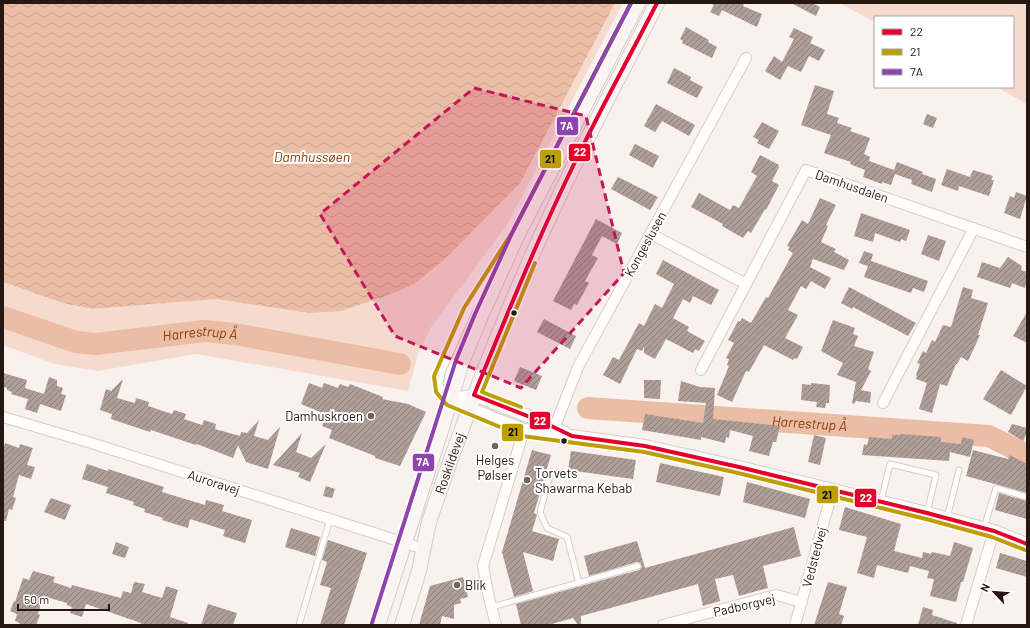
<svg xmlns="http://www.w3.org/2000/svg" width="1030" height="628" viewBox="0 0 1030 628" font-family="Barlow,sans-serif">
<defs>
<pattern id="water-waves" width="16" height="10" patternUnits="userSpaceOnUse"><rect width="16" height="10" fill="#ecbda5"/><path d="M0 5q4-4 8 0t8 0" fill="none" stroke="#caa28d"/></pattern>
<pattern id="building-hatch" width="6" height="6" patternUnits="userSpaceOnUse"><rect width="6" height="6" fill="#ad9e97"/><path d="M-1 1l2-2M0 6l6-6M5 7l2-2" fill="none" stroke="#8d807a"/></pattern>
</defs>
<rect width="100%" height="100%" fill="#f9f1ed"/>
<path fill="#f5dbce" d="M615,3h8l-116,222 -76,102 -13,27 -10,37 -212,-37 -98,17 -44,-7 -51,-19v-63l60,21 29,6 124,-10 93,14 105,-29 30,-24 75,-77z
M839,3h188v101l-31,-17h17v-70h-138v5z"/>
<path fill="url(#water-waves)" d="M3,3h612l-95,180 -76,77 -30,24 -28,12 -45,15 -32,2 -93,-14 -124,10 -29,-6 -60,-21z"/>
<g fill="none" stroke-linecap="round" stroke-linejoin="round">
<g stroke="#ecbda5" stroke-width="22">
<path id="s1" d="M3,317l73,25 20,2 108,-13 31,3 165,30"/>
<path id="s2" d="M588,408l401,28 38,19"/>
</g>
</g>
<path fill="url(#building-hatch)" d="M709,3h35l-1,3 19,8 -5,13 -35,-17 -3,6 -9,-4 4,-7z
M791,3h21l8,4 -4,9z
M686,27l23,13 -1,2 9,5 -5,11 -30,-15 1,-2 -3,-2z
M794,28l19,9 -3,6 15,7 -6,11 -10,-5 -8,16 -13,-6 -8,14 -15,-9 9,-15 8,6 12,-23 -5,-2z
M674,68l17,9 -1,3 13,7 -6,11 -30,-15z
M815,85l19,6 -7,23 12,4 -2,5 15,5 -2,3 20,7 -6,16 6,3 -1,4 25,9 3,-8 26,10 -1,2 14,5 -4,13 -21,-8 1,-4 -17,-6 -4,11 -9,-3v2l-19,-7 2,-7 -15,-6 1,-2 -27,-9 7,-18 -30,-10z
M656,104l39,21 -6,11 -27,-15 -7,11 -11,-6z
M927,114l10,4 -4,10 -10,-4z
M762,122l17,9 -10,18 -12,-6 2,-3 -6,-3z
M635,144l24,12 -6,12 -24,-13z
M760,155l19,10 -1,1 1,1 -7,14 7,4 -13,25 -1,-1 -14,24 -3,-2 -5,7 -21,-12 1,-2 -32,-17 8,-14 31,17 3,-5 6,3 18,-32 -6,-4z
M947,169l23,8 3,-7 20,6 -2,4h3l-5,16 -30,-10 -1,5 -17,-6z
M618,177l40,20 -6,10 -2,3 -39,-21z
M1016,192l11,4 -7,23 -16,-6 6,-17 4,2z
M820,198l16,7 -10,20 2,1 -7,16 15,7 -2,3 15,8 -5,10 -31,-11 -3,8 21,11 -6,11 -14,-8 -5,8 -5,-3 -13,24 10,5 -13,23 18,9 -6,12 -3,-1 -1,2 -29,-15 -15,27 -3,-1 -14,31 -15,-7 12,-29 -2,-1 2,-6 -3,-1 8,-15 -6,-3 10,-19 2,1 2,-4 9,5 15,-26 2,1 25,-45 -5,-3 2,-3 -3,-1 15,-26 6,4z
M861,213l49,17 -4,11 -5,-2 -1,3 -25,-9 -2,9 -19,-6z
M596,219l26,14 -5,11 -15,-8 -10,19 6,3 -13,23 4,2 -12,22 -3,-1 -3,6 -18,-9z
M928,235l18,6 -7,20 -18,-7z
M864,251l9,3 -2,7 57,20 -4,11 -11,-4 -2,5 -47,-16 4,-11 -9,-3z
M1008,257l14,9 -1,4 6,2v10l-2,6 -13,-5 -2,5 -33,-11 5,-15 18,6z
M663,260l56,30 -8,15 -18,-9 -3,7 -7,-4 -10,19 16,9 -2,4 18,10 -6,10 -4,-2 -2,4 -27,-14 -11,20 -11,-6v-7l-2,5 -5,-2 -17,35 -17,-9 10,-18 6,3 20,-37 5,3 11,-22 7,4 12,-24 -18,-10z
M849,287l67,36 -8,13 -55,-29 -1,2 -11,-6z
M963,287l10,3 -2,8 17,5 -10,32h2l-12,26 -7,-4 -4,7h-1l-9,22 -7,-2 -8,29 -13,-4 8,-26 -11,-4 1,-3 -1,-1 4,-11 -3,-1 6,-12 3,2 6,-13 3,2 8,-17 8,2z
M1027,312v31l-14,-7z
M544,319l32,17 -6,13 -33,-17z
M833,320l22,8 -2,6 5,2 -4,10 20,6 -6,17 3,2 -10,19 10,2 -1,11 -14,-2 -2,3 -2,-1 4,-21 -19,-7 6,-12 -22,-12z
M520,367l22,9 -6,14 -22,-9z
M1001,370l26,16 -16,29 -28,-16z
M3,373l24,7 -2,8 19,6 5,-17 8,3v6l6,2 -2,6 5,1 -5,16 -21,-7 -3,9 -12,-4 3,-10 -17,-5 1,-2 -5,-2v-2l-4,-1z
M123,379l-6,19 18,5 1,-5 13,4 -1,4 24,8 2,-4 12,4 -2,5 18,6 2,-5 12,4 -1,5 25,7 1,-4 6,1 12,-13 -5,16 14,4 12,-13 -12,42 -22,-7 -8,-17 -5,13 -36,-14 -1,1 -45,-15 -1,2 -39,-13 1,-5 -12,-4 6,-21 5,2z
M644,380h17l-1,19 -16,-1z
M681,381l19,6 15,1 -2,31 67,7 -4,16h-3l-4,14 -20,-5 4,-15 -23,-6 -1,8 -3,-1 -1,6 -24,-6v3l-59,-10 3,-16 58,9 3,-20 -28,-2z
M309,383l13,5 2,-5 14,5 2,-4 8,3 2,-3 33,13 -1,2 26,5 18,8 -26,54 -25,-8v-2l-46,-18 3,-8 -10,-4 1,-3 -6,-2 3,-9 -19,-8z
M811,383l19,2 -1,18h-3l-1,5 -9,-1 1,-5 -16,-2 1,-16 9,1z
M1012,424l15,4v5l-4,8 -15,-9z
M302,433l-6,19 15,6 15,-14 -16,38 -12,-5 2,-4 -27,-8z
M900,434l41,3v5l20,2 1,-7 12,3 -4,17 -20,-5 -1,9 -87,-6 2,-11 3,1 2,-8 23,2v-4h8z
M814,435l12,3 -6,27 -12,-3z
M5,443l14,5 1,-4 13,4 -6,17 8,2 -4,12 -12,-4 -6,22 3,1 -4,12 -3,-1 -3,12h-3v-70z
M532,450l19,5 -17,58 3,2 -5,16 27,8 -6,22 -30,-9 10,39 -19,6 -12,-45z
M973,450l35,9 2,-4 17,9v29l-61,-17z
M571,451l65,9 -3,19 -65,-9z
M660,463l64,14 -4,19 -64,-14z
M87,464l21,7v-2l56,18 -2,5 43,13 1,-5 18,5 -2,6 30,9 -7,23 -22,-7 2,-6 -35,-11 -2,9 -26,-8 1,-2 -19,-6 1,-3 -12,-4 1,-3 -28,-9 2,-6 -26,-8z
M747,482l63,17 -5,19 -62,-16z
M326,486l9,3 -3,9 -9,-2z
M999,493l28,8v18l-32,-9z
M51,498l20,7 -6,15 -21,-8z
M845,507l56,17 -7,27 28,7 1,-6 8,2 1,-2 18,4 4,-14 19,6 -10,34h-2l-5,20 -26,-6 4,-17 -7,-1 2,-7 -19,-5 -2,7 -31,-8 -3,13 -17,-5 10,-36 -28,-7z
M794,527l7,29 -38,10 5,22 -29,8 -6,-21 -18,4 5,22 -17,5 -5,-22 -117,32v9h-3l-5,-7 -25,7h-27l-5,-21 123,-34 3,-3 -2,-4 -3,-1 -48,14 -5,-20 53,-15 8,27z
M291,528l29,9 -5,19 -30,-9z
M328,540l39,13 -23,72h-24l11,-37 -11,-3 7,-23 -5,-2z
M116,542l13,5 -4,11 -13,-4z
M1000,553l27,8v16l-31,-9z
M33,571l22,6 -2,5 18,6 1,-3 49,13 2,-7 8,2 3,-11 11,2 -3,8 20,6 4,-12 12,4 -8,27 18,6 -1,2h-46v-2l-55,-19 -4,13 -12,-4 2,-6 -5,-2v-2l-24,-7 -5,18 2,1 -4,10h-17l1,-2 -5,-2 2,-7 -7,-3 4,-10 1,1 8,-24 6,2z
M463,577l5,20 -8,2 1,4 -7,2v14l-12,-3 -2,9h-21l11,-39z
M828,582l19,5 -8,27 5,2 -3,9h-27z
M208,604l29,9 -4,12h-32z
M923,607l10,3 -1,5 25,8v2h-39z"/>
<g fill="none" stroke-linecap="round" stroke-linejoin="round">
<defs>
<path id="service" d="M448,398l-7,-10 -1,-4 2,-12 27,-61 27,-43
M551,472l-11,40 7,16 20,9 12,46
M881,501l9,-37 46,11 -9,38
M947,518l12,-48
M984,528l12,-40 31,9
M492,607l146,-41
M299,625l31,-106"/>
<path id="minor" d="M651,234l95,50
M701,370l105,-200 221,77
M883,403l91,-175
M3,417l85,25 336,107
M552,434l26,-67 168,-309
M496,625l-7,-27 -6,-32 41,-136
M663,625l113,-30 26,7
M795,625l38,-136
M966,625l28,-94"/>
<path id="tertiary" d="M450,400l43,18 31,12 17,3 31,3 73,10 94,21 188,46 67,18 33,13
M450,400l24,-5 69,27 22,11"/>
<g id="secondary">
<path d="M378,625l63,-194 21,-69 19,-46 37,-82 120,-231"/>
<path id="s3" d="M402,625l17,-54 9,-45 3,-10c35,-102 73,-202 119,-300 33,-72 71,-142 107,-213"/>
</g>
</defs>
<use href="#service" stroke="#d7cdc8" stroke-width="7"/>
<use href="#minor" stroke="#d7cdc8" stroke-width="12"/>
<use href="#tertiary" stroke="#d7cdc8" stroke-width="14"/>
<use href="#secondary" stroke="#d7cdc8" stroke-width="16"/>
<use href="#service" stroke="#fefdfc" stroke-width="5"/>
<use href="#minor" stroke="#fefdfc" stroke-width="10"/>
<use href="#tertiary" stroke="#fefdfc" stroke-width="12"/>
<use href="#secondary" stroke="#faf5f3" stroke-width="14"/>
<defs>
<path id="bus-1" d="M657,3c-27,53 -56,105 -82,159 -37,76 -69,155 -101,233l69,27 29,14 73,10 94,21 188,46 67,18 33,13"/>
<path id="bus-2" d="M631,3l-118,228 -49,77 -30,68 2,16 11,13 75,31 122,16 94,21 188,46 66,18 33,13
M521,407l-39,-15 53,-129"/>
<path id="bus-3" d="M372,623l84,-263 19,-46 38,-83 118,-228"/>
</defs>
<use href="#bus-1" stroke="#fff" stroke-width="7"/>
<use href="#bus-2" stroke="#fff" stroke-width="7"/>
<use href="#bus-3" stroke="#fff" stroke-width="7"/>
<use href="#bus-1" stroke="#e4002b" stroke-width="4"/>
<use href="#bus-2" stroke="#be9e05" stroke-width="4"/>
<use href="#bus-3" stroke="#8e44ad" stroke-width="4"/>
</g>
<path fill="#c2185b" fill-opacity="0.2" stroke="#c2185b" stroke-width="3" stroke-dasharray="8 5" stroke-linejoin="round" d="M474,88l112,28 38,157 -103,115 -126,-52 -75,-122z"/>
<g fill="#251811" stroke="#fff" stroke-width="1.5">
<circle cx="514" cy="313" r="3.5"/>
<circle cx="564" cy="441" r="3.5"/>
</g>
<g fill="#6f645e" stroke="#fff" stroke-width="1.5">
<circle cx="371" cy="416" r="4"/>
<circle cx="495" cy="446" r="4"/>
<circle cx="527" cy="480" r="4"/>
<circle cx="457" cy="585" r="4"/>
</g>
<g text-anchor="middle" stroke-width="4" stroke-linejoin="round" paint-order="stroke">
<g font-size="13" fill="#251811" stroke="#fff">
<text transform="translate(852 186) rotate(19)" y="5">Damhusdalen</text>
<text transform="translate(645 244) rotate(-61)" y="5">Kongeslusen</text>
<text dy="5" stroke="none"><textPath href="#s3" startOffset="169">Roskildevej</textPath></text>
<text transform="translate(214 482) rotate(18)" y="5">Auroravej</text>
<text transform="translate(814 557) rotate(-75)" y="5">Vedstedvej</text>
<text transform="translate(744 605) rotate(-13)" y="5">Padborgvej</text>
</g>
<g font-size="13" fill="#251811" stroke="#fff" text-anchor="start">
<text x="363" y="421" text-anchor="end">Damhuskroen</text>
<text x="495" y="465" text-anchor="middle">Helges<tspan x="495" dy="15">Pølser</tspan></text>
<text x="535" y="478">Torvets<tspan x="535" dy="15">Shawarma Kebab</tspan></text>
<text x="465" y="590">Blik</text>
</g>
<g font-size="14" font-style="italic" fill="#873d06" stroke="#fff">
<text x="312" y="162">Damhussøen</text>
<text dy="5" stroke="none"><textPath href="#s1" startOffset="202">Harrestrup Å</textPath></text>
<text dy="5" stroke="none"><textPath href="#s2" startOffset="222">Harrestrup Å</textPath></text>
</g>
</g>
<g stroke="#fff" stroke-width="1.5">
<rect x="556" y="116" width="23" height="20" rx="4" fill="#8e44ad"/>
<rect x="568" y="143" width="23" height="19" rx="4" fill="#e4002b"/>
<rect x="539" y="149" width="23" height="20" rx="4" fill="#be9e05"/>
<rect x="529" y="411" width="22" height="19" rx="4" fill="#e4002b"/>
<rect x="501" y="423" width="23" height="19" rx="4" fill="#be9e05"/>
<rect x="412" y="453" width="23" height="19" rx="4" fill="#8e44ad"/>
<rect x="816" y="485" width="23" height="19" rx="4" fill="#be9e05"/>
<rect x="854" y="488" width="23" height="20" rx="4" fill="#e4002b"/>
</g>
<g font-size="11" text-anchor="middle" font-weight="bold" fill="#fff">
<text x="567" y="130">7A</text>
<text x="580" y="156">22</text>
<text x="540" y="425">22</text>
<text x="423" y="466">7A</text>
<text x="866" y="502">22</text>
</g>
<g font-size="11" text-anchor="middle" font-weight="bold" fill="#111">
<text x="550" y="163">21</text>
<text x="513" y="436">21</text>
<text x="827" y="499">21</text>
</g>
<rect width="1030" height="628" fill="none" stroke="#251811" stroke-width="8"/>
<rect x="874" y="16" width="140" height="72" fill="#ffffff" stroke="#a8a3a0"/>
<rect x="882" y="29" width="20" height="6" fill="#e4002b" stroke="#a8a3a0"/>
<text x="910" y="36" font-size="12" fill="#251811">22</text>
<rect x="882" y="49" width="20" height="6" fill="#be9e05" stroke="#a8a3a0"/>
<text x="910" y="56" font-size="12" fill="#251811">21</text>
<rect x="882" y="69" width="20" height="6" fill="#8e44ad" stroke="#a8a3a0"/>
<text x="910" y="76" font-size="12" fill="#251811">7A</text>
<g transform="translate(994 592) rotate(296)" stroke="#ffffff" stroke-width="3" paint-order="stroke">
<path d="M0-3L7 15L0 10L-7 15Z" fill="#251811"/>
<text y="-6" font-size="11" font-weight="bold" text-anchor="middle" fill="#251811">N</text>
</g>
<path d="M18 604v6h91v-6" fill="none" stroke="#251811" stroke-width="2"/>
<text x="24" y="604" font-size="12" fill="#251811" stroke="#ffffff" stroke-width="3" paint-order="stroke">50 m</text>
</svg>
